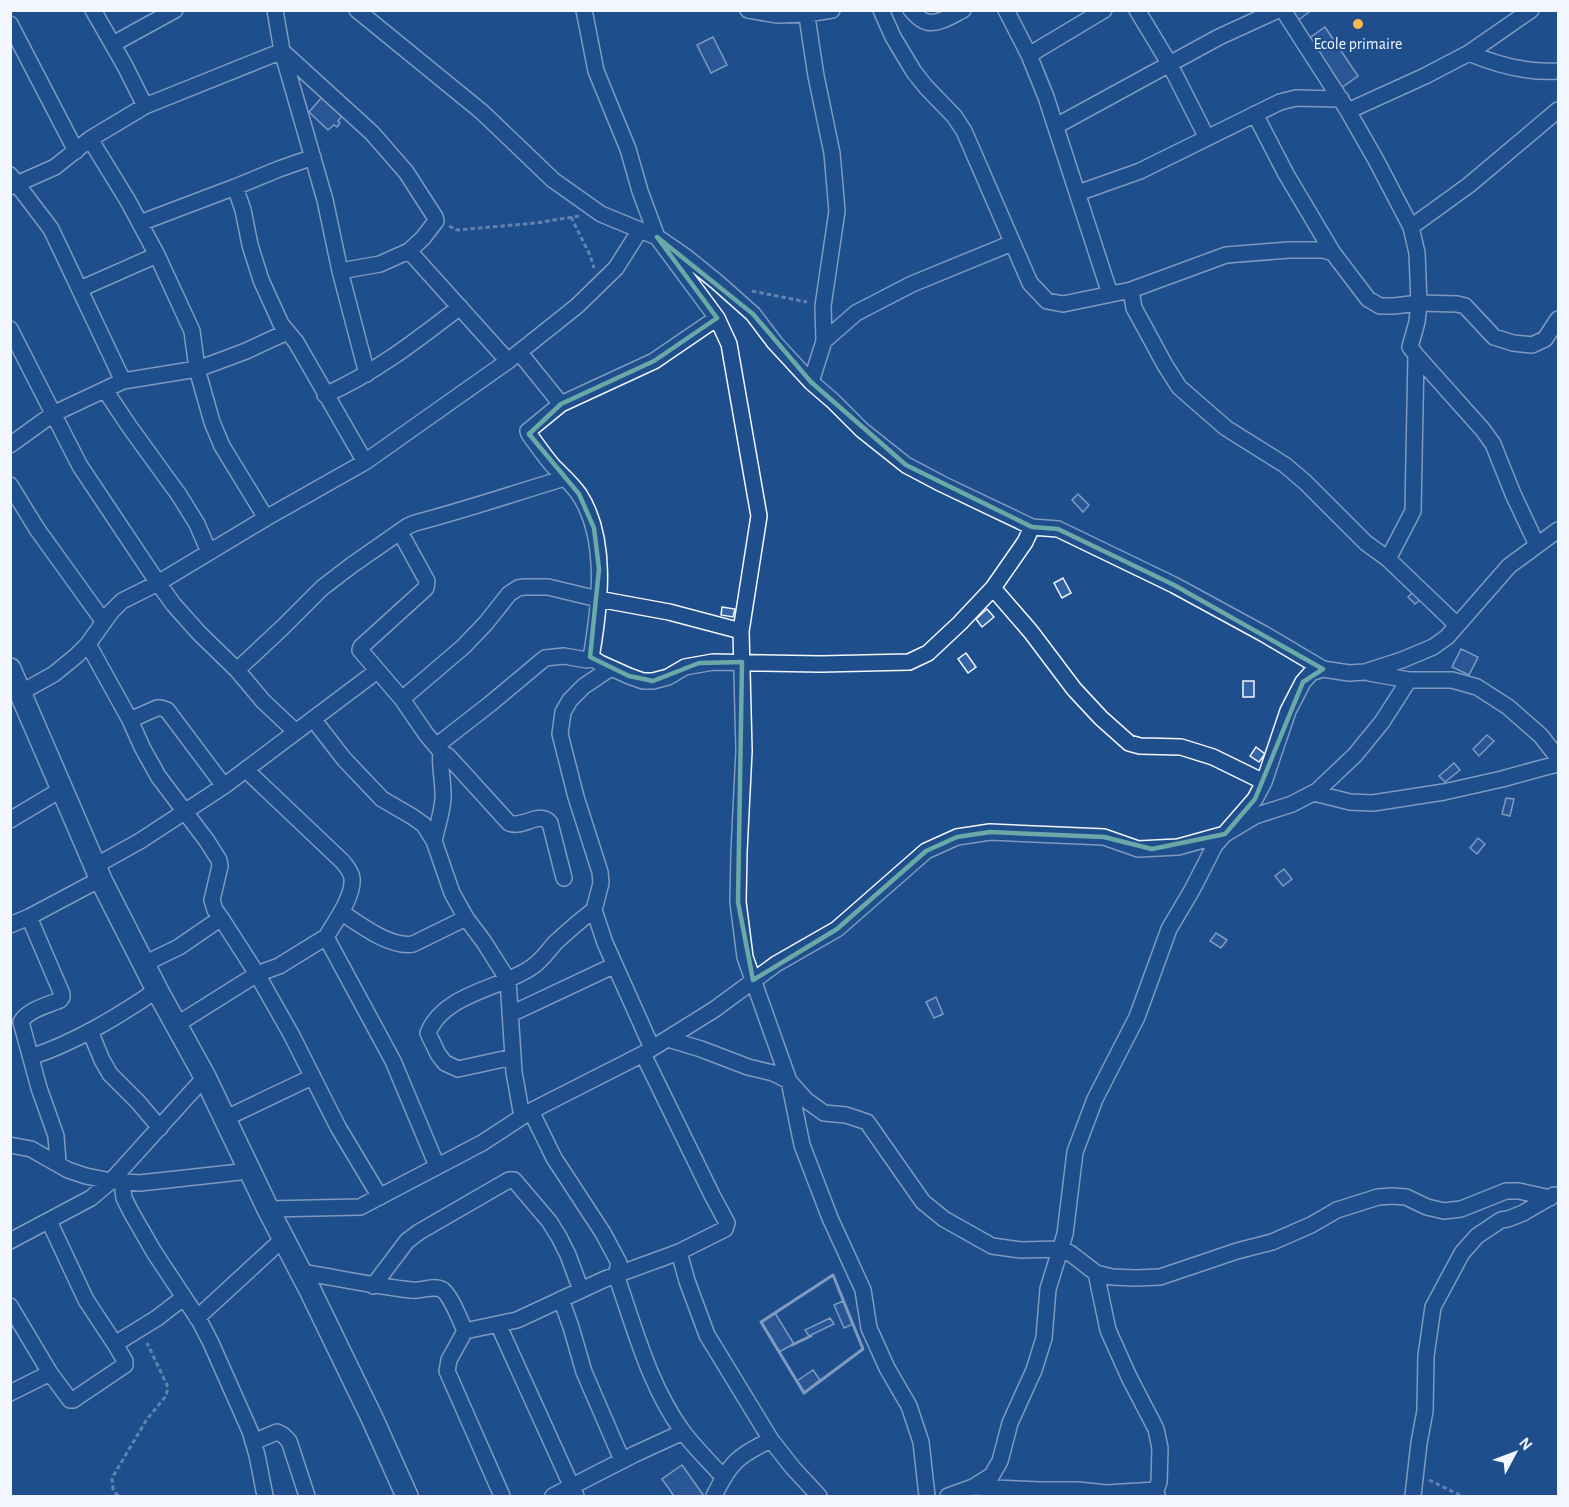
<svg xmlns="http://www.w3.org/2000/svg" width="1569" height="1507" viewBox="0 0 1569 1507" font-family="'Alegreya Sans',sans-serif">
<rect width="100%" height="100%" fill="#1f4e8c"/>
<path fill="#3563a3" stroke="#f2f6ff" stroke-width="1.5" d="M1290,10h22l-15,11z
M1325,27l33,49 -17,12 -33,-49z
M713,37l14,28 -16,8 -14,-28z
M322,97l20,19 -4,5 2,2 -3,4 -3,-2 -6,5 -19,-18z
M1078,494l11,11 -6,7 -11,-12z
M1063,578l8,15 -9,5 -8,-15z
M1414,591l7,8 -6,5 -7,-7z
M722,607l13,2 -2,8 -12,-2z
M987,609l7,8 -12,10 -6,-8z
M1461,649l17,8 -9,18 -17,-8z
M966,653l10,14 -8,6 -10,-14z
M1243,681h11v16h-11z
M1487,735l7,6 -15,15 -6,-7z
M1256,747l9,7 -6,8 -9,-6z
M1454,763l6,7 -15,12 -6,-6z
M1506,798l8,1 -4,17 -8,-2z
M1478,838l7,6 -8,10 -7,-6z
M1284,869l8,10 -9,7 -8,-10z
M1216,933l11,7 -6,8 -11,-7z
M936,997l7,17 -9,4 -8,-16z
M843,1301l10,23 -9,4 -10,-23z
M775,1313l19,31 -15,8 -18,-30z
M830,1318l4,6 -25,12 -4,-6z
M813,1370l7,10 -16,13 -7,-12z
M682,1465l22,31h-30l-12,-17z"/>
<g fill="none" stroke-linecap="round" stroke-linejoin="round">
<defs>
<path id="street" d="M93,10l32,56 20,40
M275,10l7,41 43,149 15,71 27,103
M357,10l125,102 71,68 48,34 56,23 29,20 31,25 36,32 22,29 36,39 22,19 29,29 44,35 36,19 90,43 26,2 116,56 90,49 59,35
M584,10l12,61 32,78 12,42 17,46 60,81 12,26 30,172 -18,115 3,120 -5,101 -1,50 7,55 44,124 13,64 28,73 33,72 6,38 18,40 22,38 12,36 6,54
M748,10l29,5 30,-1 25,-4
M806,10l10,66 16,77 5,58 -14,95 1,35
M881,10l12,27 21,35 12,15 28,29 10,15 66,152 17,18 16,3 68,-14 3,18 31,57 14,22 47,41 59,37 20,17 61,61 22,16 69,66
M911,10c5,5 10,11 16,12 11,3 26,-7 36,-12
M1006,10l23,45 75,-45
M1137,10l32,53 38,75
M1283,10l65,101 28,49 35,67 6,26 2,50 -2,19 -7,25 6,8 67,75 10,14 20,50 24,51
M10,24l66,127
M113,44l62,-34
M1469,53c28,12 58,20 89,18
M1029,55l17,42 64,197
M1348,111l77,-35 44,-23 62,-43
M1255,114l31,60 47,79
M1056,126l163,-89 59,-27
M90,139l38,62 29,54
M313,157l-34,12 -44,18 8,23 7,35 11,35 20,44 15,18 69,120
M10,175l41,54 72,152
M10,187l45,-20 35,-28 55,-33 137,-55 90,82 34,39 29,45 1,4 -13,17 -14,13
M1078,193l62,-22 140,-69 16,-4 45,1
M140,223l95,-36
M1411,227l58,-42 89,-75
M340,271l40,-7 29,-13 99,110
M80,289l77,-34 35,76 5,38 15,53 10,24 44,72
M1131,290l95,-35 63,-5h34l10,3 35,46 12,7h14l25,-3 38,1 8,2 29,31 19,6 19,2 13,-6 13,-20
M10,329l70,137 78,117 16,22 25,28 38,37 26,31 33,31
M519,352l42,52
M811,382l13,-41 32,-28 56,-29 100,-41
M105,390l24,36 50,69 18,29 12,28
M325,395c50,-22 92,-55 135,-88
M10,445l43,-31 70,-33 74,-12 17,-6 32,-12 41,-19
M10,485l27,44 67,93
M1032,527l-7,15 -32,46 38,44 43,57 27,29 28,25 11,3 41,1 32,10 51,25
M400,532l27,49 -1,7 -65,59 -1,3 42,49 24,35 15,18c-2,15 3,31 2,47 -1,14 -6,28 -9,42
M1388,559l25,-48 3,-156
M88,644l42,76 12,27 16,29 49,65 12,19 1,6 -8,34 3,10 6,8
M590,657l10,6 29,13 14,5h10l15,-4 17,-10 28,-5 108,2 88,-2 19,-9 32,-30 33,-35
M237,670l46,-43 39,-39 30,-23 56,-39 7,-3c50,-13 100,-30 150,-45
M1369,673l40,7h43l25,7 31,20 33,29 17,22
M20,693l34,-19 22,-18 12,-12 23,-32 11,-11 36,-18 108,-65 99,-56 143,-101 69,-55 39,-38 24,-38
M402,699l61,-52 23,-24 23,-29 9,-6 6,-1h24l50,12 71,13 72,19
M313,719l31,40 38,40 31,18 11,8 10,16 18,52 14,25 18,24 24,38 6,92 8,45
M130,720l27,-12h4l6,2 57,76
M436,746l54,-42 55,-46 19,-2 23,4 3,-3 2,-5c8,-48 16,-114 -13,-158 -7,-10 -16,-18 -25,-27 -9,-10 -17,-22 -25,-33l-1,-3 33,-27 93,-43 63,-43
M441,752l7,4 61,67c14,6 30,-13 41,0l14,55
M246,770l96,91c4,5 9,10 10,17 2,18 -17,44 -26,59
M1314,793l36,9 23,1 71,-11 58,-13 40,-11 16,-4
M10,820l52,-31
M95,866l45,-25 84,-55 153,-115
M594,910l7,-27 -1,-11 -24,-75 -16,-63 3,-22 7,-12 14,-14 27,-18
M341,912c18,12 49,36 72,32l53,-26
M29,917l33,77v3l-2,3c-12,5 -33,10 -39,22l18,66 17,48 2,27
M10,925l19,-8 62,-33 11,-2
M144,964l35,-17 42,-29 36,56 34,60 47,93 42,70
M511,1014l104,-49
M176,1025l81,-51 22,-8 47,-29 67,124 44,105
M90,1031l12,29 8,14 28,28 22,26
M668,1039l33,10 47,18 25,6 16,8 17,19 18,13 22,2 21,7 56,80 21,17 48,27 29,4 39,-1 10,4 26,20 16,4 23,1 25,-1 77,-26 35,-9 39,-17 26,-15 41,-13 15,-1 13,1 21,10 17,4 17,-2 45,-18h13l31,7
M31,1057c45,-15 86,-40 126,-67
M513,1057l-55,12 -13,-6 -7,-9 -10,-21c16,-40 73,-44 104,-66 9,-6 16,-16 23,-24 13,-12 25,-23 39,-33l11,33 47,105
M531,1111l23,47 49,75 16,30 -3,12c19,54 33,110 67,157 12,16 27,30 40,45
M224,1119l88,-42
M10,1145l21,4 37,21 18,6 25,5 29,2 109,-12
M122,1182l2,16 7,14 23,40 45,68 12,23 39,88 7,24 8,41
M268,1209l92,-2 122,-64 49,-32 112,-57 72,-45 61,-45 61,-35 89,-78 31,-14 33,-5 114,5 34,12 40,-2 47,-13 30,-18 37,-12 25,-13 38,-36 27,-33 27,-42
M49,1221l37,79 29,44 42,-26 26,-20
M10,1241l81,-43 20,-17 94,-104
M679,1252l8,29 20,54 64,105 22,28 26,28
M301,1272c37,6 73,14 110,18 11,2 22,-6 32,0 9,8 17,30 22,41l-16,29 -2,11 55,125
M1096,1273l12,57 21,47 27,52 4,19 -1,34 -3,8 1,6
M373,1286l34,-45 12,-9 90,-52h5l35,41 10,16 9,18 13,35
M561,1299l10,28 13,45 38,88
M10,1306l40,67 20,27h3l52,-35v-4l-10,-17
M197,1318l87,-80
M498,1324l78,172
M465,1331l52,-11 88,-41 74,-27 46,-23 2,-6 -15,-28 -69,-141
M10,1393l40,-20
M253,1442l24,-10 6,3 6,6 18,55
M973,1487l68,3h37l28,3 50,-3
M553,1496l82,-42 48,-22
M714,1496c16,-33 23,-40 57,-56
M948,1496l25,-9 19,-12 8,-14 10,-38 24,-53 10,-32 4,-49 17,-55 10,-82 20,-53 42,-82 32,-88 23,-39 23,-45 40,-46 9,-17 24,-71 15,-29 8,-9 12,-4 26,4 16,-1 37,-12 31,-13 14,-10 62,-71 49,-36
M1413,1496l6,-53 6,-32 1,-55 7,-49 29,-54 15,-17 24,-16 7,-1 15,-6 31,-18"/>
<path id="secondary" d="M10,669l92,213 55,108 48,87 63,132 42,81 62,128 35,78"/>
</defs>
<use href="#street" stroke="#f2f6ff" stroke-width="18"/>
<use href="#secondary" stroke="#f2f6ff" stroke-width="24"/>
<path stroke="#b3c4dc" stroke-width="3" stroke-dasharray="4.5 3" stroke-linecap="butt" d="M571,217l19,38 4,13
M449,226l8,4 79,-7 43,-7
M752,291l55,11
M1429,1480l33,16
M118,1496l-5,-7 -1,-11 35,-59 19,-23 2,-9 -21,-44"/>
<use href="#street" stroke="#1f4e8c" stroke-width="15"/>
<use href="#secondary" stroke="#1f4e8c" stroke-width="21"/>
<path stroke="#f2f6ff" stroke-width="3" d="M833,1275l30,74 -59,44 -43,-71z
M792,1345l19,-9"/>
</g>
<path d="M0 0H1569V1507H0ZM657,237l96,77 58,68 95,83 126,62 26,2 116,56 149,84 -20,13 -48,117 -30,35 -73,15 -48,-12 -114,-5 -33,5 -31,14 -89,78 -84,51 -15,-78 4,-240 -43,1 -46,18 -24,-5 -39,-19 9,-88 -5,-41 -15,-34 -50,-60 32,-30 93,-43 63,-43z" fill="#1f4e8c" fill-opacity=".55" fill-rule="evenodd"/>
<path fill="none" stroke="#6aa9a8" stroke-width="4.5" stroke-linejoin="round" d="M657,237l96,77 58,68 95,83 126,62 26,2 116,56 149,84 -20,13 -48,117 -30,35 -73,15 -48,-12 -114,-5 -33,5 -31,14 -89,78 -84,51 -15,-78 4,-240 -43,1 -46,18 -24,-5 -39,-19 9,-88 -5,-41 -15,-34 -50,-60 32,-30 93,-43 63,-43z"/>
<circle fill="#ffb74d" stroke="#1f4e8c" stroke-width="2" cx="1358" cy="24" r="6"/>
<g text-anchor="middle" stroke-width="4.5" stroke-linejoin="round" paint-order="stroke">
<g font-size="16" fill="#f2f6ff" stroke="#1f4e8c">
<text x="1358" y="49">Ecole primaire</text>
</g>
</g>
<rect width="1569" height="1507" fill="none" stroke="#f2f6ff" stroke-width="24"/>
<g transform="translate(1515 1453) rotate(49)" stroke="#1f4e8c" stroke-width="4.5" paint-order="stroke">
<path d="M0-4.5L10 22L0 15L-10 22Z" fill="#f2f6ff"/>
<text y="-9" font-size="16" font-weight="bold" text-anchor="middle" fill="#f2f6ff">N</text>
</g>
</svg>
